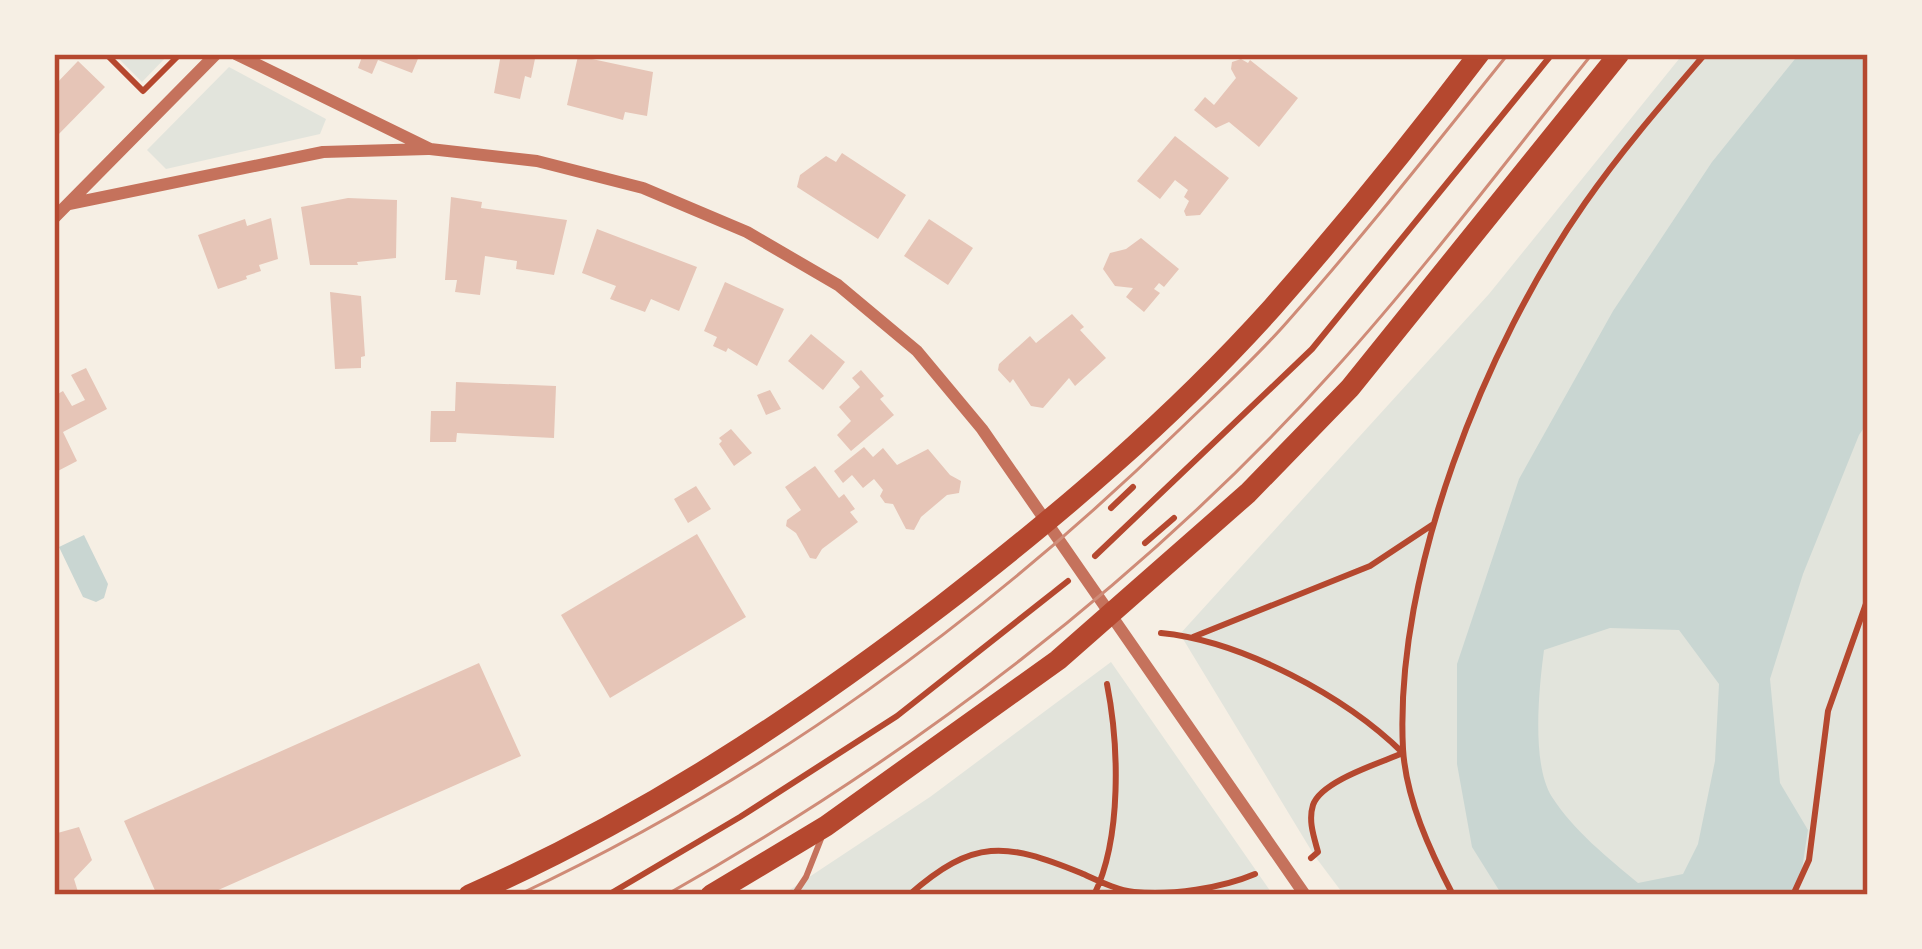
<svg xmlns="http://www.w3.org/2000/svg" width="1922" height="949" viewBox="0 0 1922 949" font-family="Ubuntu,sans-serif">
<rect width="100%" height="100%" fill="#f6efe4"/>
<path fill="#e2e4dc" d="M114,54h55l-27,28z
M1683,54h185v841h-524l-30,-40 -134,-221 309,-340z
M229,67l97,52 -6,15 -154,35 -19,-19z
M1111,662l162,233h-491l148,-98z"/>
<path fill="#c9d6d2" fill-rule="evenodd" d="M1799,54h69v368l-9,13 -56,139 -33,105 10,104 28,47 -10,65h-296l-30,-48 -15,-83v-100l62,-185 94,-168 99,-149zM1610,628l69,2 40,54 -4,77 -17,83 -15,30 -45,9c-30,-25 -64,-52 -86,-86 -21,-33 -13,-109 -8,-147z
M84,535l24,49 -4,14 -8,4 -13,-5 -24,-50z"/>
<path fill="#e6c5b7" d="M363,54h57l-8,19 -34,-13 -6,14 -14,-6z
M501,54h35l-5,24 -6,-2 -5,23 -26,-6z
M578,56l75,16 -6,44 -22,-4 -2,8 -56,-15z
M1241,59l7,4 2,-3 48,38 -39,49 -30,-25 -13,6 -22,-18 11,-13 9,8 22,-27 -5,-9 1,-7z
M78,61l27,26 -51,52v-53z
M1175,136l54,42 -29,37 -14,1 -2,-5 5,-10 -5,-4 4,-7 -13,-10 -15,19 -23,-18z
M842,153l64,42 -28,44 -81,-52 3,-12 26,-19 10,6z
M451,197l31,5 -1,6 86,12 -13,55 -38,-6 1,-8 -32,-5 -5,39 -25,-3 2,-12h-12z
M348,198l49,2 -1,58 -39,4 1,3h-48l-9,-58z
M271,218l7,41 -19,6 2,6 -15,5 1,3 -29,10 -20,-54 47,-16 2,7z
M929,219l44,29 -25,37 -44,-29z
M597,229l100,38 -18,44 -28,-12 -6,13 -35,-13 6,-13 -34,-13z
M1141,238l38,31 -15,18 -5,-4 -5,6 6,4 -16,19 -18,-15 7,-9 -18,-2 -12,-17 7,-16 16,-4z
M725,282l59,27 -27,57 -29,-18 -2,4 -13,-6 4,-9 -13,-6z
M330,292l31,4 4,60 -4,1v11l-26,1z
M1072,314l12,13 -4,3 26,28 -31,28 -6,-8 -26,30 -12,-2 -18,-27 -3,4 -12,-13 1,-6 31,-28 6,7z
M811,334l34,28 -22,28 -35,-29z
M86,368l21,41 -44,23 14,29 -23,12v-77l9,-5 9,15 13,-6 -14,-25z
M861,370l23,26 -4,3 14,16 -43,36 -14,-16 14,-14 -12,-14 21,-20 -8,-9z
M456,382l100,4 -2,52 -97,-5 -1,9h-26l1,-31h24z
M770,390l11,19 -15,6 -9,-20z
M731,429l21,24 -18,13 -15,-22 3,-3 -3,-3z
M864,447l9,10 10,-9 14,17 31,-16 22,26 11,6 -2,12 -12,2 -26,22 -7,13 -8,-1 -13,-25 -8,-1 -5,-7 3,-6 -9,-11 -11,9 -11,-13 -9,8 -9,-12z
M815,466l24,32 5,-4 11,15 -5,3 8,10 -36,27 -6,10 -6,-1 -14,-25 -10,-7 1,-6 14,-10 -16,-23z
M696,486l15,23 -23,14 -14,-24z
M697,534l49,83 -136,81 -49,-83z
M479,663l42,93 -314,139h-50l-33,-74z
M79,827l13,33 -18,19 5,16h-25v-61z"/>
<g fill="none" stroke-linecap="round" stroke-linejoin="round">
<path stroke="#b5482f" stroke-width="6" d="M106,54l37,37 37,-37
M1111,508l22,-21
M1145,543l29,-25
M1095,556l217,-207 240,-295
M1161,633c81,8 184,63 242,120 -23,10 -82,28 -90,52 -5,16 1,32 5,47l-7,6
M1193,637l177,-71 62,-41
M608,895l132,-78 157,-101 171,-135
M909,895c65,-57 96,-53 172,-22 16,7 35,17 53,19 37,4 88,-4 121,-18
M1094,895c28,-57 25,-150 13,-211
M1453,895c-23,-44 -47,-96 -50,-146 -9,-176 82,-403 182,-546 37,-53 78,-100 120,-149
M1793,895l16,-35 19,-149 40,-113"/>
<path stroke="#c5725c" stroke-width="6" d="M794,895l12,-18 15,-38"/>
<path stroke="#c5725c" stroke-width="12" d="M236,54l194,95 107,12 106,27 104,44 91,53 79,66 65,78 323,466
M69,204l254,-52 105,-3
M54,218l162,-164"/>
<path stroke="#b5482f" stroke-width="21" d="M469,895c171,-75 324,-176 472,-289 118,-91 231,-187 331,-298 72,-82 141,-167 207,-254
M711,895l115,-69 232,-166 190,-167 102,-105 269,-334"/>
<path stroke="#cf8b77" stroke-width="3" d="M518,895c245,-115 467,-276 660,-464 37,-36 76,-71 110,-110 76,-86 148,-177 220,-267
M666,895c246,-139 478,-314 668,-525 91,-101 173,-210 258,-316"/>
</g>
<rect width="1922" height="949" fill="none" stroke="#f6efe4" stroke-width="114"/>
<rect x="57" y="57" width="1808" height="835" fill="none" stroke="#b5482f" stroke-width="4.5"/>
</svg>
